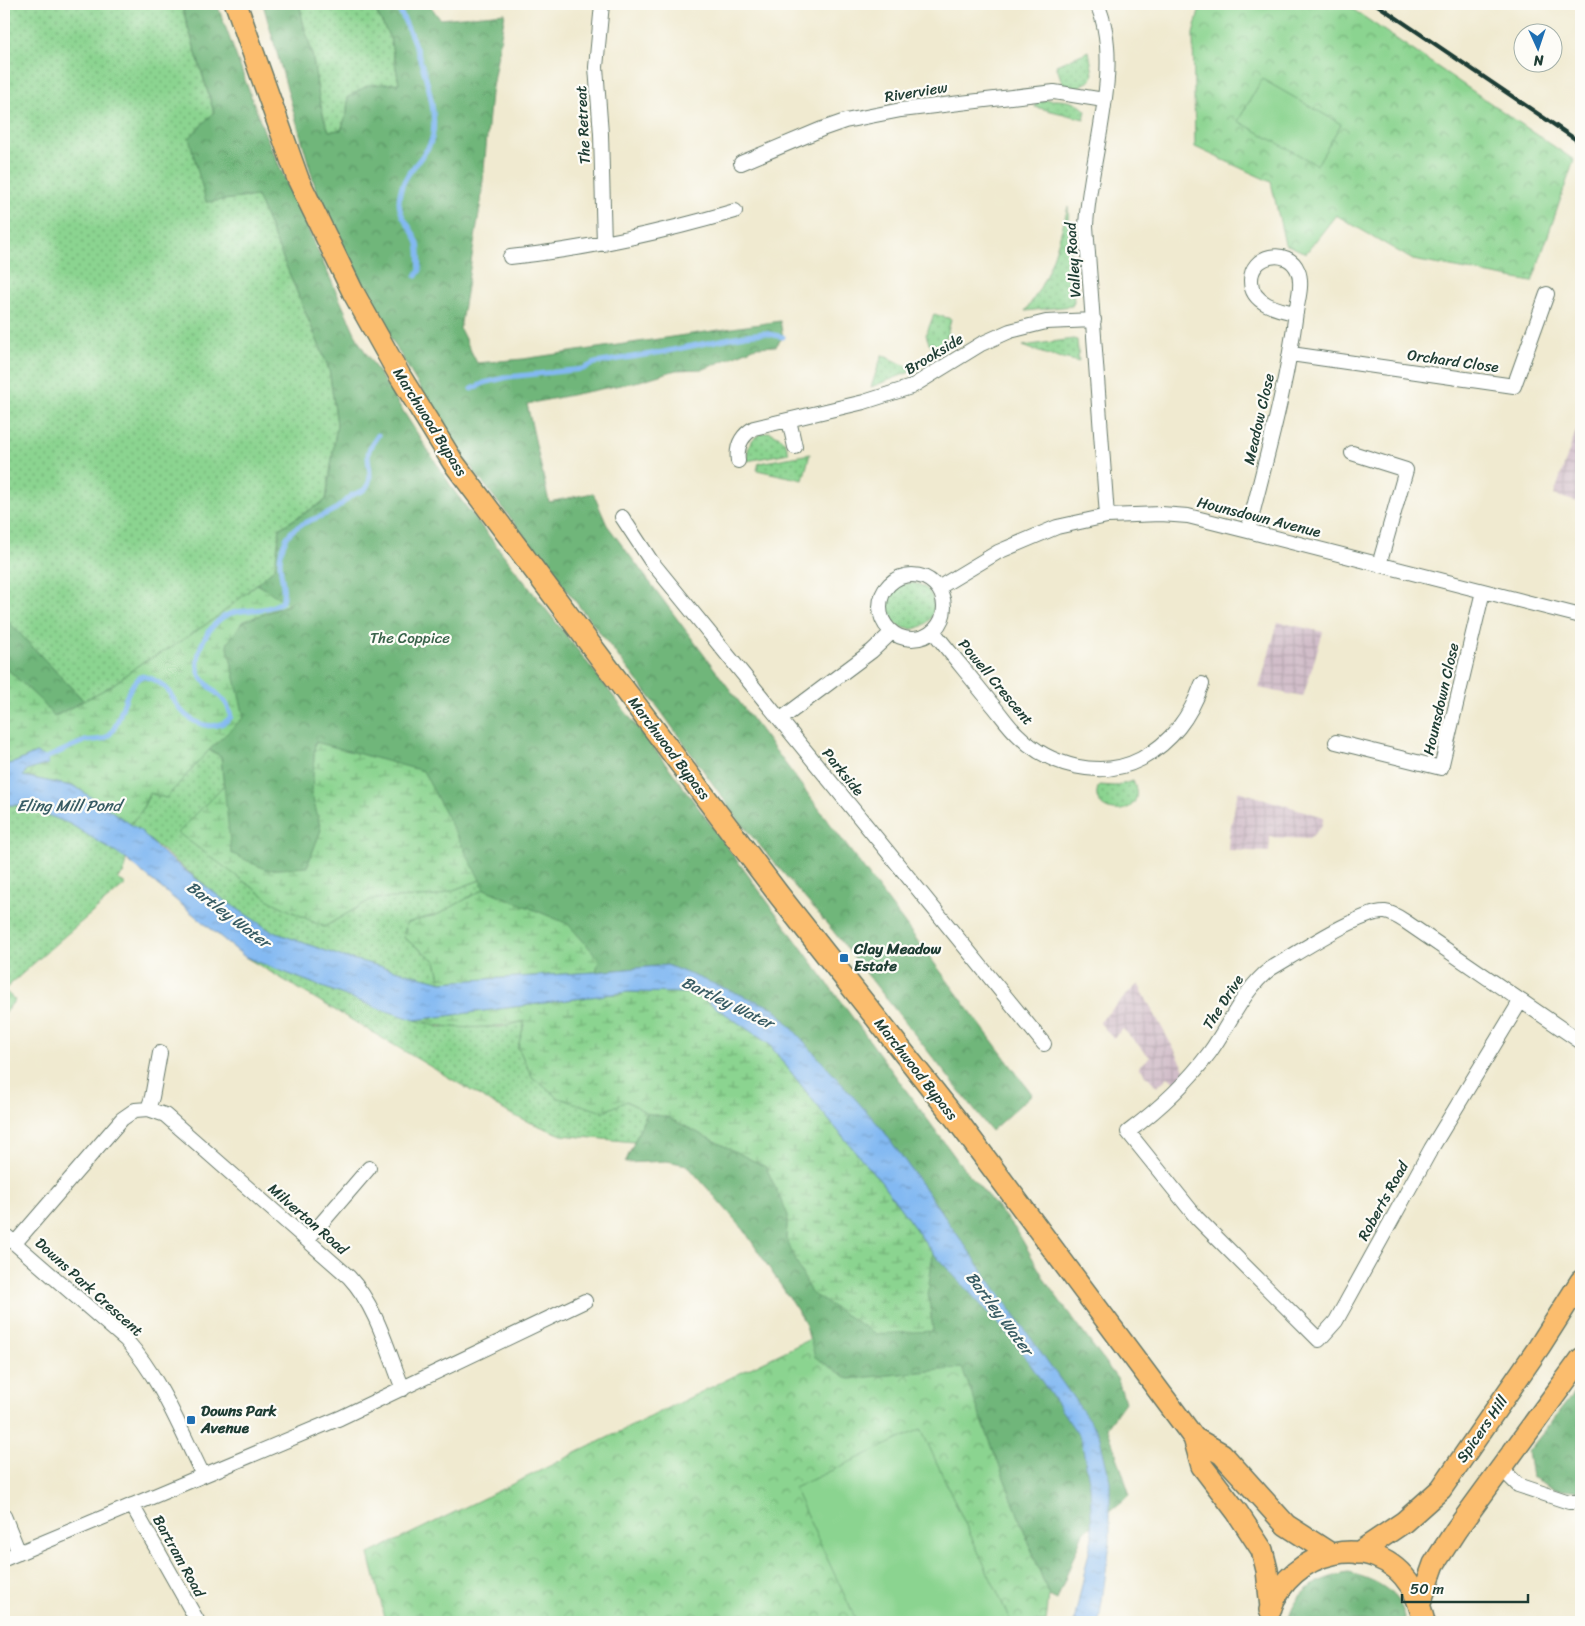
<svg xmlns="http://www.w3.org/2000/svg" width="1585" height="1626" viewBox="0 0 1585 1626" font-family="Sriracha,sans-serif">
<defs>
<pattern id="industrial-grid" width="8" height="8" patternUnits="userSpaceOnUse" patternTransform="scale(1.25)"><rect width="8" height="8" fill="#d1bdc9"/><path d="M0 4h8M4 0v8" fill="none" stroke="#b3a3ad"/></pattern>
<pattern id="grass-dots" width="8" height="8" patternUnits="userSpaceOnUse" patternTransform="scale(1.25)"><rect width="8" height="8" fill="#8bd490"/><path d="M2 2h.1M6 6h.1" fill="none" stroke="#71ad76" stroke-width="1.8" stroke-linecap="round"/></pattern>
<pattern id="forest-crowns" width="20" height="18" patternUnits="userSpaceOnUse" patternTransform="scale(1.25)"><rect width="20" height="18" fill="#70b67a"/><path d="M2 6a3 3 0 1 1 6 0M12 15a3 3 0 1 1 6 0" fill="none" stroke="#5b9565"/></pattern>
<pattern id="wetland-marsh" width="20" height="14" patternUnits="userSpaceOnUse" patternTransform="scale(1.25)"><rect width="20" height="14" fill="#8bd490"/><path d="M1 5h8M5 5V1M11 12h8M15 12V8" fill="none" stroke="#71ad76"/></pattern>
<pattern id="park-crowns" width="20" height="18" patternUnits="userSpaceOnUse" patternTransform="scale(1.25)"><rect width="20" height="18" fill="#8bd490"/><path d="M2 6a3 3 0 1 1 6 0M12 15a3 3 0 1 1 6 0" fill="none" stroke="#71ad76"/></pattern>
<pattern id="water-ripples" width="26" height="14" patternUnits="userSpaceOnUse" patternTransform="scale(1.25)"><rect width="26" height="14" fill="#83b9f2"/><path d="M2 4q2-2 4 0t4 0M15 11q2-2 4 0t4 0" fill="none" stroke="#6b98c5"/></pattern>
</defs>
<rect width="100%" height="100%" fill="#fdfcf7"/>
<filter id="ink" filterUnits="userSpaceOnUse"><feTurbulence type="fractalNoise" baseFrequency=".02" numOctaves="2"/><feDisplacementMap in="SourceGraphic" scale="10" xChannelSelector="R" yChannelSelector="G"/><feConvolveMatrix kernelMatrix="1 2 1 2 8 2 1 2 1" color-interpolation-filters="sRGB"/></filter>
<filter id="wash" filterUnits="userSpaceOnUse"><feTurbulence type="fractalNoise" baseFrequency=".0096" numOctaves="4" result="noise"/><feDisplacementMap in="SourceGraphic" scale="20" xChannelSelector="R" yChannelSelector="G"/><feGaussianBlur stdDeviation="1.12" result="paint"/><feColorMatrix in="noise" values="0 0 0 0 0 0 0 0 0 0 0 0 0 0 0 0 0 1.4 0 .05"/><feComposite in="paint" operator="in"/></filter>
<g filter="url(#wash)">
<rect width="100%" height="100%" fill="#f0ead0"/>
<path fill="url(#industrial-grid)" d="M1581,416v87l-27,-8z
M1278,622l45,10 -20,65 -44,-9z
M1238,791l86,26 -3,10 -12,12 -39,-2 -1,15 -41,-2 1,-15z
M1138,984l49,89 -10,11 -9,-7 -11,10 -18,-20 11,-10 -27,-28 -10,9 -14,-16z"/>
<path fill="url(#grass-dots)" stroke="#558862" d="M4,4h177l33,109 -8,89 51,-6 72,173 8,55 -11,76 -46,28 -5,40 -55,47 -48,32 -32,17 -29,22 -27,15 -80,-84z
M300,4h72l18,34 9,45 -51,14 -1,16 -6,17 -12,1c-11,-25 -12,-51 -17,-77 -4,-17 -11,-33 -12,-50z
M1089,51l4,23 -2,6 -14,8 -14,-3 -7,-20z
M1041,100c16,0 34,-2 45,11l-2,8 -49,-12 1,-5z
M1068,207l6,95 -2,4 -47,5c24,-31 33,-67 43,-104z
M934,314l17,5 -9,35 -13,-11 -3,-8z
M1073,339l4,1 2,22 -37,-9 -19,-7z
M882,355l33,15 -44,17z
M769,432c12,4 17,9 20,21l-42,8c0,-16 5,-27 22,-29z
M810,454l-7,26 -46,-10 2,-7z
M888 606a23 23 0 1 1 46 0a23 23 0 1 1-46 0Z
M209,750l12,6 3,29 -45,48 94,69 51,25 48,-28 65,-3 43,-16 4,9 -45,25 -33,9 -2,15 32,23 5,21 -101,-26 -69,-25 -50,-33 -91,-74 12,-14 8,-17 16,5z
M1133,781c19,40 -49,37 -34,4l16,1z
M4,805c45,-1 85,31 122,54l-2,14 -6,6 8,5 -66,56 -56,50 11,10 -11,14z
M245,957l132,51 62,19h62l24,-6 -7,26 14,30 27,21 67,3 21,12 -13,29 -72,-7 -48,-19z"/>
<path fill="url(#forest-crowns)" stroke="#487a57" d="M181,4h36l48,130 94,208 95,149 216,278 288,392 59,70 31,54 70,95 7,22 -18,25 23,68 -47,38 -26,67 -8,-4 -87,-228 -113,11 -35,-22 -9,-35 -61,-92 -57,-65 -20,-4 -42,2 22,-50 20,4 99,50 22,48 -2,24 147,92 -5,-38 5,-40 11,-38 -67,-91 -210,-159 -71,7 2,-13 -30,-35 -84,-35 -61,-118 -108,-29 -3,52 9,36 -14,37 -40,3 -37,-17 -9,-97 -12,-6 35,-33 -17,-73 15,-22 47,-17 -32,-21 18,-16 5,-40 46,-28 11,-76 -8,-55 -72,-173 -51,6 -17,-64 25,-26z
M263,4h37c1,17 8,33 12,50 5,26 6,52 17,77l12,-1 6,-17 1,-16 20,-12 31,-2 -9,-45 -18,-34h57l11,15 65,-6 -14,80 -10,109 -21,127 17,34 46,-4 257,-38 3,16 -7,9 -20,1 -52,22 -28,1 -36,11 -113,23 22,98 44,-9 14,32 425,569 -41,37 -158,-200 -90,-105 -83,-116 -205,-263 -72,-122 -63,-121z
M4,617l80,84 -31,16 -11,-15 -38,-36z
M1581,1384v107l-28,-3 -21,-11 -4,-25z
M1349,1573c26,6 53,19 57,49h-118c5,-31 32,-45 61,-49z"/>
<path fill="url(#wetland-marsh)" stroke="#558862" d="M257,584l32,20 -47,18 -15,22 17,73 -35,33 -43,48 -17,-5 -7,17 -12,14 -54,-37 -53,-11 3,-5 21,-7 -11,-11 -20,9 -12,3v-99l38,36 12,15 57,-31 29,-22 32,-17 48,-32z
M315,742l108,29 57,109 -43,16 -65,3 -48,28 -52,-25 -94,-69 46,-48 7,68 36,17 40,-3 14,-37 -9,-36z
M484,889l84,35 31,35 -3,13 -155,10 -5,-21 -32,-23 2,-15 33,-9z
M628,992l68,1 73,51 54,69 59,70 51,70 -5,40 5,38 -57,3 -65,-41 -25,-54 2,-24 -22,-48 -99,-50 -20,-4 -20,-12 -24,11 -44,-14 -27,-21 -14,-30 7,-26c-36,8 -74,10 -110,-1z"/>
<path fill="url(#park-crowns)" stroke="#558862" d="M1201,4h144l229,156 -42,122 -119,-22 -77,-45 -30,38 -21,-9 -14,-62 -76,-35 -2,-113z
M810,1339l5,18 34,22 113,-11 87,228 -3,26h-660l-17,-68z"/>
<path fill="#8bd490" stroke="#558862" d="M1262,79l79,45 -24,41 -79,-44z
M921,1429l90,193h-154l-63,-134z"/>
<path fill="url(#water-ripples)" stroke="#517b93" d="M36,753l12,5v6l-22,7 -3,5 53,11 66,45 17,18 62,48 50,33 69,25 102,26 154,-10 71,-7 107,43 109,122 216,304 11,47v62l-11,79h-25l18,-85 -2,-51 -9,-47 -66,-97 -82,-89 -51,-70 -59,-70 -54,-69 -74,-51 -67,-1 -213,28 -38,-12 -132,-51 -119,-98 -56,-35 -48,-19h-18v-40l12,-3z"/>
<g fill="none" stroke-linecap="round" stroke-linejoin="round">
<path stroke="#83b9f2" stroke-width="5" d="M396,4c16,29 50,111 33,142 -11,19 -29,30 -30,56 0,16 15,27 19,42 2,8 1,18 2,26l-4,6
M472,389l12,-6 24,-6 75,-8 12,-6 68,-11 82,-17 20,-2 18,4
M43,759c14,-5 28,-13 42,-18 6,-2 14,0 20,-3 18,-10 16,-50 37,-62 10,2 18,6 25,13 5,6 8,14 13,20 13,16 36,24 51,8 -3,-21 -21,-25 -31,-42 -4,-7 -2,-15 -1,-23 5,-17 19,-38 38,-40 17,-3 30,-1 45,-10 6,-21 -10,-36 4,-63 10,-18 32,-19 48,-29 7,-4 12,-11 18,-15 4,-2 10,-3 13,-6 9,-11 3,-22 3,-33 0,-9 6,-14 10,-21"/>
</g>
</g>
<g filter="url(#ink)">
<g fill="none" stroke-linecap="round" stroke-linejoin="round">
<defs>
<path id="minor" d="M602,4l-6,63 5,67 3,110
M1097,4c28,61 -8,155 -11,222l21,290
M741,163l81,-34 23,-8 56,-11 153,-18 50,8
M510,257c79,-8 150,-24 225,-46
M1291,354l223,32 33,-92
M789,420l6,27
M1352,453l54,17 -27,95
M738,461c-2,-15 4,-26 16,-33l110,-26 47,-15 70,-43 29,-13 36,-9 48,-2
M622,517l29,44 393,483
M1248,531c18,-73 39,-145 48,-219 2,-13 7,-29 2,-41 -10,-25 -48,-16 -47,10 0,23 28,29 45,32
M880 607a32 32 0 1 1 64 0a32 32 0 1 1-64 0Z
M938,588l60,-36 59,-25 50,-11 54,-2 27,2 60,15 333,85
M933,631c19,24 39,48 58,72 9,10 17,23 27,32 31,31 83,45 123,24 31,-17 49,-42 61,-75
M781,719l91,-68 20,-19
M1336,742l105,26 42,-177
M1520,1002l-89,147 -95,172 -17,19 -122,-122 -69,-86c31,-23 59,-49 82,-80 20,-28 33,-62 60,-83 23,-13 92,-59 115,-57 8,1 15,6 21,10l175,120
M148,1109l17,6 184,162c28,30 39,75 54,112
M4,1234l122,106c35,39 54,89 77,135
M307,1240l62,-72
M15,1243l107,-124 13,-9 13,-1 4,-12 8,-44
M1501,1468l17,17 51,17h12
M132,1505l66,117
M4,1516l15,37
M4,1559l336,-141 245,-117"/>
<path id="primary" d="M236,4l62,175 55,113 47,84 53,86 326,433 180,228 235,315 8,28 35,46 25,38 5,20 4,38
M1194,1438l28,16 64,71 45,29
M1358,1553l46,-31 37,-33 98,-142 42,-66
M1420,1603l14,-39 22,-34 125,-171
M1270,1610c19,-60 104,-82 141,-24 7,12 10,23 13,36"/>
</defs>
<use href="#minor" stroke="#687a6b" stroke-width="16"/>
<use href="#primary" stroke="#687a6b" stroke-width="24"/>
<use href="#minor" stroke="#fff" stroke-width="14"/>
<use href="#primary" stroke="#fbbd6e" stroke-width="21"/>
<path stroke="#1f3d34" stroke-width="4" d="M1376,4l205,139"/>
</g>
</g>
<g fill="#1f6fb2" stroke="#fdfcf7" stroke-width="2">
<rect x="839" y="953" width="10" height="10" rx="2.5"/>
<rect x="186" y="1415" width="10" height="10" rx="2.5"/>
</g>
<g text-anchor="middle" stroke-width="4.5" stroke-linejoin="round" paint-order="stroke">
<g font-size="15" fill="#1f3d34" stroke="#fdfcf7">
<text transform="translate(916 92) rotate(-9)" y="5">Riverview</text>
<text transform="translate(583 125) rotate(-93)" y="5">The Retreat</text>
<text transform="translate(1073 260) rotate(-94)" y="5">Valley Road</text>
<text transform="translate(934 354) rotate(-31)" y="5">Brookside</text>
<text transform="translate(1453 361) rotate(8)" y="5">Orchard Close</text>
<text transform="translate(1259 419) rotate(-77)" y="5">Meadow Close</text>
<text transform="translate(430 422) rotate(58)" y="5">Marchwood Bypass</text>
<text transform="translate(1259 517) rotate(14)" y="5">Hounsdown Avenue</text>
<text transform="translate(996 682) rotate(50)" y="5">Powell Crescent</text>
<text transform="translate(1441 699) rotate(-77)" y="5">Hounsdown Close</text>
<text transform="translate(669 748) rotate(53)" y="5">Marchwood Bypass</text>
<text transform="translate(843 772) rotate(51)" y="5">Parkside</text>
<text transform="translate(1223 1002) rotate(-57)" y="5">The Drive</text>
<text transform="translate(916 1069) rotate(52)" y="5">Marchwood Bypass</text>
<text transform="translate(1383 1201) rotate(-61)" y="5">Roberts Road</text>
<text transform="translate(308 1219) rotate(41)" y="5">Milverton Road</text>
<text transform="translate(89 1287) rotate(42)" y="5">Downs Park Crescent</text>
<text transform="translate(1482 1429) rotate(-55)" y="5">Spicers Hill</text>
<text transform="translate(179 1556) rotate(61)" y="5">Bartram Road</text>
</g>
<g font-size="15" fill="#3a634b" stroke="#fdfcf7">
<text x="410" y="643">The Coppice</text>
</g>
<g font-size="15" font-weight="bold" fill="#1f3d34" stroke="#fdfcf7" text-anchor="start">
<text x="854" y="954">Clay Meadow<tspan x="854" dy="17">Estate</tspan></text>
<text x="201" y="1416">Downs Park<tspan x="201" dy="17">Avenue</tspan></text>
</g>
<g font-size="16" font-style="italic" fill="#385c64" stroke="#fdfcf7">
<text x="69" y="811">Eling Mill Pond</text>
<text transform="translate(229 914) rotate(37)" y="6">Bartley Water</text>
<text transform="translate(728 1002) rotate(26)" y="6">Bartley Water</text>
<text transform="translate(1000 1313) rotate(53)" y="6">Bartley Water</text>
</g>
</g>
<rect width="1585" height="1626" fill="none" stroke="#fdfcf7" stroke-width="20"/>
<g transform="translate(1538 48) rotate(177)"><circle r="24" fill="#fdfcf7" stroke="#a4b0a9"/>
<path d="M0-4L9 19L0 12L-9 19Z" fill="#1f6fb2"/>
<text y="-8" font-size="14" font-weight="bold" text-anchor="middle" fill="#1f3d34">N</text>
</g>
<path d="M1402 1594v8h126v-8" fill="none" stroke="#1f3d34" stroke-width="2.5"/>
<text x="1410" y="1594" font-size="15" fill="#1f3d34" stroke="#fdfcf7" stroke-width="4" paint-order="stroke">50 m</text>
</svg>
